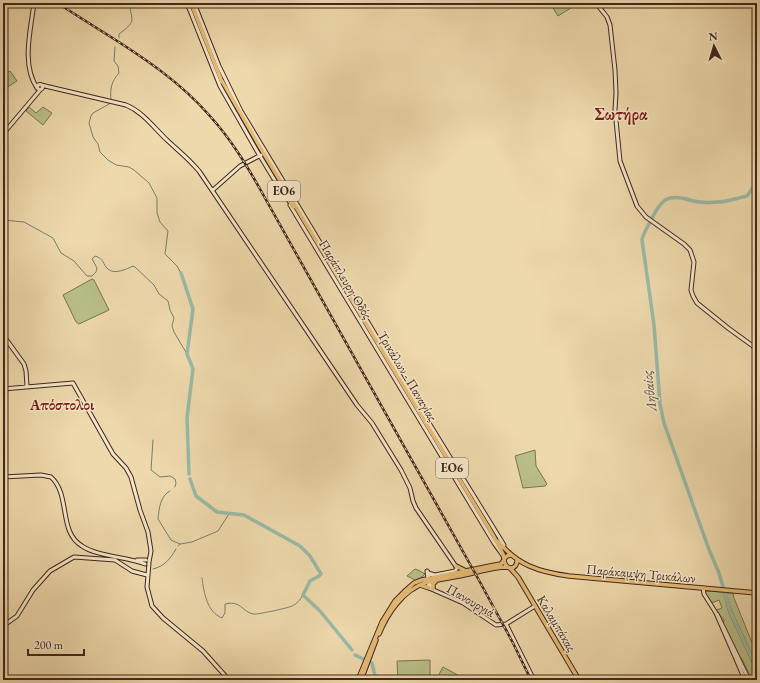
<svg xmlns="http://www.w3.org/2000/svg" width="760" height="683" viewBox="0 0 760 683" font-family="'EB Garamond',serif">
<rect width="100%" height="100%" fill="#eed9ac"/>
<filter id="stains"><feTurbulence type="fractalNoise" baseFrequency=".005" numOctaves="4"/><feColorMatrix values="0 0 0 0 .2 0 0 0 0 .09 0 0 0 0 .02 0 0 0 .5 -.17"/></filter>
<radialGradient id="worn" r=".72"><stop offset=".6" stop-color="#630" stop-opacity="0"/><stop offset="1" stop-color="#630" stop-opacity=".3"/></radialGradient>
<path fill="#b9bf89" stroke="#7c7352" d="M550,3h29l-21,13z
M10,71l7,10 -14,9v-15z
M29,107l7,6 7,-6 9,6 -9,12 -17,-14z
M92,279l2,1 15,30 -30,14 -3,-2 -13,-27z
M535,450l1,16 11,18 -2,2 -22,2 -8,-32z
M415,569l5,2 5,3 -3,3 -7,3 -8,-4z
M705,591l18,1 6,21 28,60v7h-5l-10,-21 -3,-2 -18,-38 3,3v-2l-8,-10 6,-2 -3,-8 -7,3 -7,-9z
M726,593h7l1,5 23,57v10l-26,-56z
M430,660v20h-32l-1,-19z
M443,667l24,13h-31z"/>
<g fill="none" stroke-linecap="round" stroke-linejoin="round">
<path stroke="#767f6f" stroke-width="1" d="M119,38v-4c5,-4 13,-9 13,-15 0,-5 -3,-10 -2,-16
M111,100c-1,-11 0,-18 8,-27l-1,-7 -4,-5 1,-14
M111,103l-18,10 -2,3 -2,7 4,14 5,7 2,8 8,8 8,5 13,2 5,3 15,13 8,15v15l3,9 8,9 -3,23 12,12 4,7
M3,220l21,2 29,16 8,15 13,8 13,15h5l4,-4 1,-4 -5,-9 3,-3c10,3 7,8 13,13 6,6 19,0 25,-3l2,1 19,18 5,9 9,7 2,9 4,8 -2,8 2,6 13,22
M153,440l-2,30 9,7 10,-1 5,3 1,4 -1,4
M170,491c-10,5 -11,18 -12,28l13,21 9,4
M178,546l2,-2 12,-2 26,-11 11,-17
M153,569c12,-3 17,-10 23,-20
M202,578c2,15 5,34 20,40l3,-5v-9c16,-4 16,7 28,10 3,1 35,-6 39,-8 5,-2 8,-6 11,-11"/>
<path stroke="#9abaa6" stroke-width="3.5" d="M757,182l-10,14c-10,2 -20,6 -30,6 -10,1 -22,0 -31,-3 -20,-5 -25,2 -34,19 -3,7 -9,15 -10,22l12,85 6,79 4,19 44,124 11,26 11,38 27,58
M181,273l12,36 -6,45 6,15 -6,49 2,56
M190,479l6,17 21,16 27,3 56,31 10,10 11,18 -2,2 -9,5 -7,14 17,16 32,39
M355,655l17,8 2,9 3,8"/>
<defs>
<path id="secondary" d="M34,3c-3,26 -13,61 3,85
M187,3l33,83 37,65 23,38
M194,3l25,63 22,45 164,273 99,161 -2,2
M596,3l11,14 3,8 5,45 1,23 -1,17 5,51 17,45 9,11 38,27 6,6 4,12 -3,28 2,6 4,7 31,25 29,21
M37.5 87a2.5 2.5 0 1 1 5 0a2.5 2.5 0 1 1-5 0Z
M41,85l85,20c17,7 28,23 42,36 12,11 20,17 31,30l158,234 15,18 29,47 9,18 3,13 3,7 41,60 -2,3 -20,4 -7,-2
M3,134l38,-45
M213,190l27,-24 21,-11
M290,205l204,338 10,14
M3,267h2l-2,7
M3,335l21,29 2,7 1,15
M3,389l70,-6 40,71 13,14 5,9 9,33 8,22 3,19 -2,11
M3,477l38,-2 10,2c20,18 7,55 31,69 14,10 45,11 63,18
M137,560h9
M149,563l-2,24 5,19 11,12 40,33 26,29
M427,571l2,17 34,15 33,22 10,-1 29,-18
M428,572l2,12 3,5
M703,588l1,6 12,19 29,67
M717,614l32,66
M506,624l28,56
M3,626l14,-10 16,-26 17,-19 24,-14 41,3 17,11 15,4"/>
<path id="primary" d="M191,3l31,79
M222,81l42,73 229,381 10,19 1,5
M280,185l13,22
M498,541c19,24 41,31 71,35l188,17
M511,555l-4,1 -3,3c0,12 14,12 13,0
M456,566l10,5
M510,568l8,9 61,103
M420,585l9,3
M433,589v-5l3,-3
M379,634c8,-20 24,-44 46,-51 12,-4 26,-5 39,-8 14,-3 29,-8 43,-8
M358,680l24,-58 13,-21 11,-11 8,-7 8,-3 73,-15 6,-1 3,-4
M361,680l15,-40"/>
</defs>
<use href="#secondary" stroke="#40271c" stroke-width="5"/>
<use href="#primary" stroke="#40271c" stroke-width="5.5"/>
<use href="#secondary" stroke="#f4e6c9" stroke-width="3"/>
<use href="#primary" stroke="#e7bc76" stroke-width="3.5"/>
<defs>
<path id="rail" d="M57,3c18,11 36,23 54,34 36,23 70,46 98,78 23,25 40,54 56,83l210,375 38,70 18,37"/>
</defs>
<use href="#rail" stroke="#40271c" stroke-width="2.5"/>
<use href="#rail" stroke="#f4e6c9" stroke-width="1" stroke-dasharray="3" stroke-linecap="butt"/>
</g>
<g text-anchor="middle" stroke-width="3" stroke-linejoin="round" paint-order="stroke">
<g fill="#f4e6c9" stroke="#766050" stroke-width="1">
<rect x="268" y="181" width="32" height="20" rx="3"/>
<rect x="436" y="458" width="32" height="20" rx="3"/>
</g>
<g font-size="12" font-weight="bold" fill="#40271c">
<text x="284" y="195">ΕΟ6</text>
<text x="452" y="472">ΕΟ6</text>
</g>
<g font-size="13" fill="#40271c" stroke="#f4e6c9">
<text transform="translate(346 279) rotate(59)" y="5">Παράπλευρη Οδός</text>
<text transform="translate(408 376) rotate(59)" y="5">Τρικάλων - Παναγίας</text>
<text transform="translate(641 573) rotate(5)" y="5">Παράκαμψη Τρικάλων</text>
<text transform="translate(471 600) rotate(30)" y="5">Πανουργιά</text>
<text transform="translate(557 623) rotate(59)" y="5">Καλαμπάκας</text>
</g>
<g font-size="14" font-style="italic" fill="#564c3e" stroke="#f4e6c9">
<text transform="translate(649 391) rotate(-97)" y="5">Ληθαίος</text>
</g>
<g font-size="15" font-weight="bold" fill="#7a1f14" stroke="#f4e6c9">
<text x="62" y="410">Απόστολοι</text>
</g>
<g font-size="17" font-weight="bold" fill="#7a1f14" stroke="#f4e6c9">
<text x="621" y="120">Σωτήρα</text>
</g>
</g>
<rect width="760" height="683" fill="none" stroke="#eed9ac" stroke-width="16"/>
<rect x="4" y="4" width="752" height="675" fill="none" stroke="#40271c" stroke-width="2"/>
<rect x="8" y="8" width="744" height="667" fill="none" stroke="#40271c"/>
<g transform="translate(714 46) rotate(355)" stroke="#f4e6c9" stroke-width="3" paint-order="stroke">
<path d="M0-3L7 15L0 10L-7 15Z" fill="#40271c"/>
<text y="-6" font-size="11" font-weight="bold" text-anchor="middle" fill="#40271c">N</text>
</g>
<path d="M28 649v6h56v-6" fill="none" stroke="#40271c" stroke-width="2"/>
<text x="34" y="649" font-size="12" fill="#40271c" stroke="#f4e6c9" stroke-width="3" paint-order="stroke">200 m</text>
<rect width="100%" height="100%" filter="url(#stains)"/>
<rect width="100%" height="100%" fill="url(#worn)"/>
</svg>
